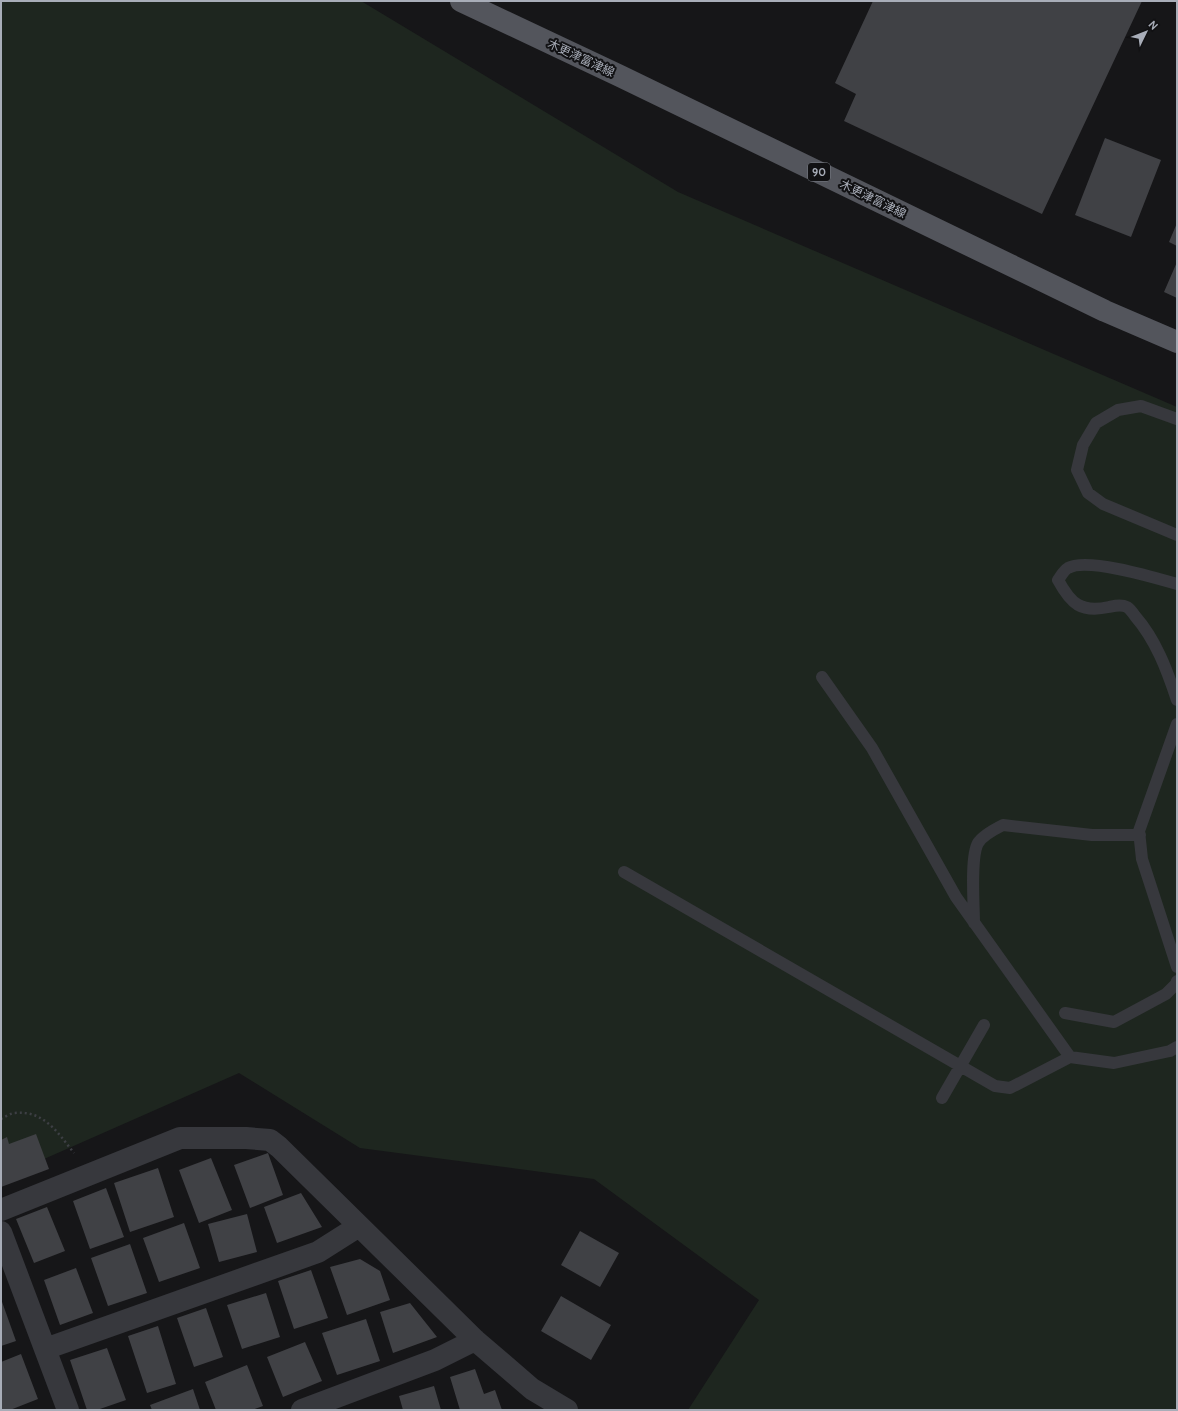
<svg xmlns="http://www.w3.org/2000/svg" width="1178" height="1411" viewBox="0 0 1178 1411" font-family="Cabin,'Noto Sans JP',sans-serif">
<rect width="100%" height="100%" fill="#161618"/>
<path fill="#1e261f" d="M1,1h360l317,191 499,215v1003h-489l71,-110 -165,-121 -234,-31 -121,-75 -238,105z"/>
<path fill="#404145" d="M873,1h269l-100,213 -198,-93 12,-27 -21,-11z
M1105,138l56,22 -30,77 -56,-22z
M1177,223v23l-8,-4z
M1177,262v36l-13,-6z
M36,1134l13,35 -48,18v-47l6,-3 2,7z
M268,1153l15,42 -33,13 -16,-43z
M211,1158l21,52 -33,13 -20,-53z
M158,1168l16,49 -44,15 -16,-49z
M106,1188l18,49 -34,12 -17,-48z
M301,1193l21,34 -45,16 -13,-36z
M47,1207l18,44 -31,12 -18,-44z
M247,1214l10,38 -38,10 -11,-38z
M184,1223l16,45 -41,14 -16,-44z
M580,1231l39,22 -19,34 -39,-22z
M130,1244l17,49 -39,13 -17,-48z
M360,1259l20,12 10,29 -43,15 -17,-48z
M76,1268l17,45 -33,12 -16,-45z
M311,1270l17,48 -34,11 -16,-48z
M266,1293l14,44 -38,12 -15,-44z
M561,1296l50,29 -20,35 -50,-29z
M1,1299l15,42 -15,5z
M410,1303l27,34 -44,16 -13,-41z
M206,1308l17,49 -29,10 -17,-49z
M366,1319l14,42 -43,14 -15,-42z
M158,1326l18,58 -29,9 -19,-57z
M305,1342l17,39 -39,16 -16,-40z
M107,1348l19,52 -29,10h-10l-17,-50z
M21,1354l17,45 -28,11h-9v-48z
M247,1365l16,41 -11,4h-36l-11,-28z
M475,1369l9,25 11,-4 7,20h-42l-10,-33z
M434,1386l7,24h-38l-4,-14z
M193,1389l7,21h-48l-2,-5z"/>
<g fill="none" stroke-linecap="round" stroke-linejoin="round">
<path stroke="#3d3f44" stroke-width="2.5" stroke-dasharray="2 3" stroke-linecap="butt" d="M1,1119c4,-2 10,-6 14,-6 29,-3 43,20 59,40"/>
<path stroke="#37383d" stroke-width="12" d="M1177,419l-36,-13 -23,4 -22,13 -13,22 -6,25 11,23 15,11 74,31
M1177,584c-21,-6 -90,-27 -109,-16 -4,2 -7,8 -10,12 13,24 23,33 51,27 5,-1 12,-3 18,0 3,2 6,6 8,9 21,24 32,54 42,84
M822,677l50,71 84,149 114,160
M1177,724l-38,107 3,28 35,108
M624,872l371,214 15,2 60,-31 44,6 56,-12 7,-4
M974,923c0,-18 -4,-66 4,-80 5,-8 17,-14 25,-18l89,10h48
M1065,1013l49,9 52,-28 10,-10 1,-3
M942,1098l42,-73"/>
<path stroke="#37383d" stroke-width="22" d="M1,1210l179,-72h66l24,2 9,7 196,193 57,49 35,21
M1,1232l67,178
M45,1349l273,-97 41,-26
M302,1410l133,-50 40,-20"/>
<path stroke="#53555c" stroke-width="22" d="M461,1l159,75 485,235 72,31"/>
</g>
<g text-anchor="middle" stroke-width="4" stroke-linejoin="round" paint-order="stroke">
<rect fill="#111113" stroke="#7b7e86" stroke-width="1" x="808" y="163" width="22" height="18" rx="3"/>
<g font-size="11" font-weight="bold" fill="#a8adb8">
<text x="819" y="176">90</text>
</g>
<g font-size="12" fill="#a8adb8" stroke="#111113">
<text transform="translate(581 58) rotate(25)" y="4">木更津富津線</text>
<text transform="translate(873 199) rotate(26)" y="4">木更津富津線</text>
</g>
</g>
<rect width="1178" height="1411" fill="none" stroke="#a8adb8" stroke-width="4"/>
<g transform="translate(1146 32) rotate(47)" stroke="#111113" stroke-width="3" paint-order="stroke">
<path d="M0-3L7 15L0 10L-7 15Z" fill="#a8adb8"/>
<text y="-6" font-size="11" font-weight="bold" text-anchor="middle" fill="#a8adb8">N</text>
</g>
</svg>
